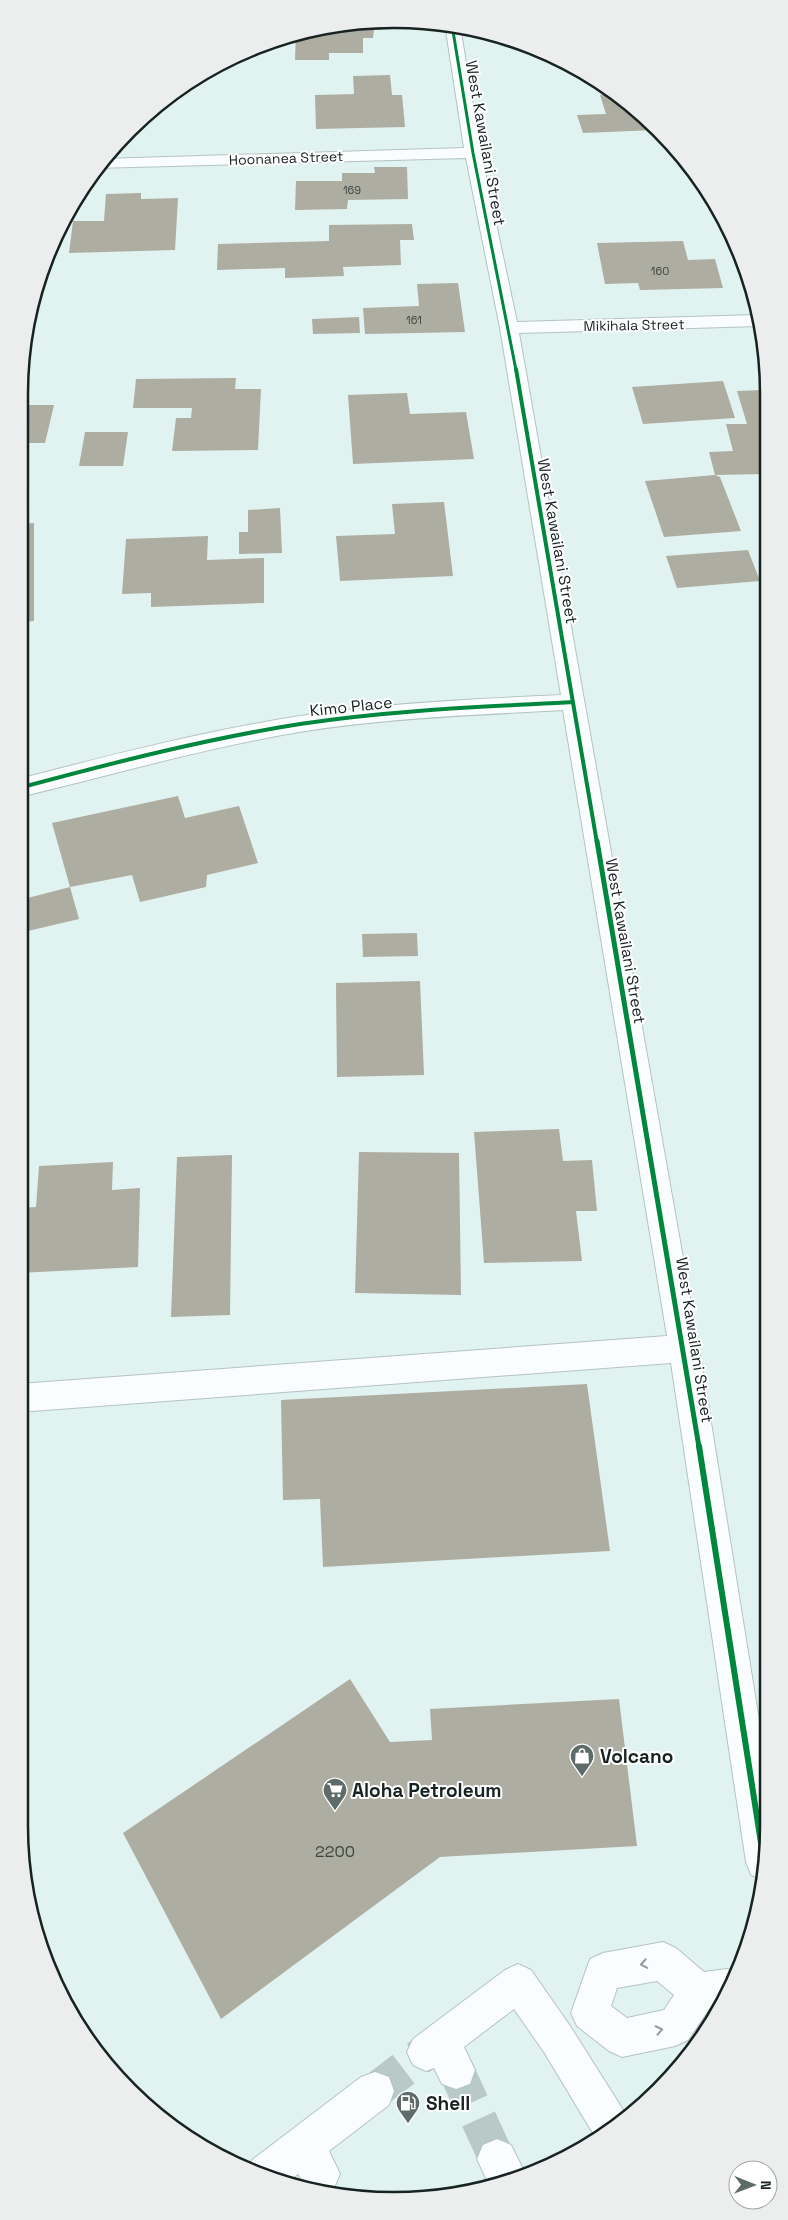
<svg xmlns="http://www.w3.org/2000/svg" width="788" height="2220" viewBox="0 0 788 2220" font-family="'Space Grotesk',sans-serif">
<rect width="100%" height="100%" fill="#e1f3f0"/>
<path fill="#aeada2" d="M381,21v9h-7l-1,8h-10v15h-34v7h-34l1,-27 49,-11z
M390,75l2,20h10l3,32 -89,2 -1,-34 39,-1 -1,-18z
M612,94l31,26 13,10 -73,3 -6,-18 29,-1 -6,-19z
M374,167h33l1,32 -60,1 -1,9 -52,1 1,-29h46v-8h33z
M141,193v6l37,-1 -3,52 -106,3 4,-32h31l2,-27z
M412,224l2,16h-14l1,25 -58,2 1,9 -59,2v-10l-68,2 1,-26 111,-3v-16z
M683,241l5,19 27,-1 8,29 -83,2 -2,-7 -33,1 -8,-41z
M458,283l7,49 -100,2 -2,-26 56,-2 -2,-22z
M359,317l1,16 -47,1 -1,-15z
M236,378l-1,11h26l-3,61 -86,1 4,-33h15l1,-10h-59l3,-29z
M723,381l12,37 -92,6 -11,-37z
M763,390l3,10v74l-51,1 -6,-23 24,-1 -7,-27h21l-10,-33z
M407,393l3,21 56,-2 8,47 -121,5 -5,-69z
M19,405h35l-9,38h-26z
M85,432h43l-5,34h-44z
M715,475l5,2 21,54 -77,6 -19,-56z
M444,502l9,74 -113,5 -4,-45 59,-2 -3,-30z
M280,508l2,45 -43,1v-22h9v-22z
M34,523v98l-15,1v-98z
M208,536l-1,24 57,-2v45l-113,4v-14l-29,1 4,-55z
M748,550l12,31 -83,7 -11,-32z
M178,796l7,22 54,-12 19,57 -51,12 -1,12 -66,15 -8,-27 -62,12 -18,-64z
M70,887l9,32 -51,12 -8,-31z
M417,933l1,23 -55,1 -1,-23z
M420,981l4,94 -87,2 -1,-94z
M559,1129l4,32 29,-1 5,51h-21l6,50 -98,2 -10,-131z
M359,1152l100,1 2,142 -106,-2z
M232,1155l-2,160 -59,2 6,-160z
M113,1162l-1,28 28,-2 -2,79 -119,6v-65l17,-1 3,-41z
M587,1384l23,167 -287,16 -3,-68 -37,1 -2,-100z
M350,1679l40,63 42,-2 -2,-31 189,-10 18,147 -197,11 -219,162 -98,-186z"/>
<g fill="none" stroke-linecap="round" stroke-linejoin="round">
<path stroke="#b8c9c7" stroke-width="36" stroke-dasharray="36 18" stroke-linecap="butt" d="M456,2070l41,89
M375,2091l51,-39"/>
<defs>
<path id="minor" d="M445,24l15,2 21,127 36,169 240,-7 3,11 -241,7 180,1015 70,434v44l-7,53 -11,-4 -5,-13 -75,-499 -652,49v-28l648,-48 -104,-626c-88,5 -177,8 -264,22 -95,16 -187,43 -280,65v-18c92,-24 186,-48 281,-63 86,-13 173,-17 261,-21l-61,-367 -34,-170 -371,10 8,-9 361,-11z
M663,1942l13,6 28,24 23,-3 7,3 -16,36 -9,1 -21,31 -13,6 -53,11 -13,-6 -32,-25 -6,-13 19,-54 13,-6zM657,1981l17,14 -10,15 -37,8 -16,-12 6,-18z
M518,1964l13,6 39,56 57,90 -30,24 -53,-88 -30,-43 -50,38 11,23 -5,14 -14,5 -14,-5 -8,-16 -8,3 -13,-6 -6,-13 6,-13 92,-69z
M375,2072l14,5 5,14 -5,14 -60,46 11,23 -6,14 -9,4 -20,-6 -7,-12 -9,7 -41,-12 4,-9 109,-83z
M497,2139l14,6 14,28 -34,16 -14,-30 6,-14z"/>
</defs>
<use href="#minor" stroke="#b4c3c1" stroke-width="2"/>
<use href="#minor" fill="#fafdfd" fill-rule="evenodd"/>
<defs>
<path id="cycleway-far3" d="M452,25l21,128 43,217"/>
<path id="cycleway-far2" d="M516,369l81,474
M19,788c93,-25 186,-49 281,-64 91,-14 182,-17 273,-22"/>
<path id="cycleway-far1" d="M597,841l102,606"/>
<path id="cycleway" d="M699,1446l65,416"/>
</defs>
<use href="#cycleway-far3" stroke="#fff" stroke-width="5"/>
<use href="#cycleway-far2" stroke="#fff" stroke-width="6"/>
<use href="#cycleway-far1" stroke="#fff" stroke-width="8"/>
<use href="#cycleway" stroke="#fff" stroke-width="9"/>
<use href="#cycleway-far3" stroke="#00873e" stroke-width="3"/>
<use href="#cycleway-far2" stroke="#00873e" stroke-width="4"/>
<use href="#cycleway-far1" stroke="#00873e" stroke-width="5"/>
<use href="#cycleway" stroke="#00873e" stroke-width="6"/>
</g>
<defs><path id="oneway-chevron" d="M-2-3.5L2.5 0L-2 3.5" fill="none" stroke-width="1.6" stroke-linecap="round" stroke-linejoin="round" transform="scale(1.25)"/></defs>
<g stroke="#939b9a">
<use href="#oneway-chevron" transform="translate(644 1964) rotate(170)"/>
<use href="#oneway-chevron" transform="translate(659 2030) rotate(-12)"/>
</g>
<defs>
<symbol id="shop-pin" viewBox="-11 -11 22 30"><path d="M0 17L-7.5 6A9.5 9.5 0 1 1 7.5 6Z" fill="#5d6c69" stroke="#fff"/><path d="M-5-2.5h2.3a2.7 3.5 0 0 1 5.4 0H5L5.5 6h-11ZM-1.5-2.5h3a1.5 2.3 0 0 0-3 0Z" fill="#fff"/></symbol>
<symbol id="supermarket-pin" viewBox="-11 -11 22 30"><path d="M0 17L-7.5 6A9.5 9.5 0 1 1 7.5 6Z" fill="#5d6c69" stroke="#fff"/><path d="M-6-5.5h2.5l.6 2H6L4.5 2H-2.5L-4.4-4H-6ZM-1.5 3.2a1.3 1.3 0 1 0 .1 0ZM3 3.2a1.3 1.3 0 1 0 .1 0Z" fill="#fff"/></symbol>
<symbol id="fuel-pin" viewBox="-11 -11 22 30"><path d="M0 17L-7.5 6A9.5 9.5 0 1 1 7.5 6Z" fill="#5d6c69" stroke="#fff"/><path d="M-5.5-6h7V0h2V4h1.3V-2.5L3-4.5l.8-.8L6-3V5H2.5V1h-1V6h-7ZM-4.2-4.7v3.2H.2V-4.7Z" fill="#fff"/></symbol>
</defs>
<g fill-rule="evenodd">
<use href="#shop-pin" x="568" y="1742" width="28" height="38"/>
<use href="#supermarket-pin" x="321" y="1776" width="28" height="38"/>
<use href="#fuel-pin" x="394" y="2089" width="28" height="38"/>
</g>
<g text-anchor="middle" stroke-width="4" stroke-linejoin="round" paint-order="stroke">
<g font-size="11" fill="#3c4641">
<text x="352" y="194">169</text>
<text x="660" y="275">160</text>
<text x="414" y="324">161</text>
</g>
<g font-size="14" fill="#162321" stroke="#fff">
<text transform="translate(286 158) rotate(-2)" y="5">Hoonanea Street</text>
<text transform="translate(634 325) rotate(-1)" y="5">Mikihala Street</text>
</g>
<g font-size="16" fill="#162321" stroke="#fff">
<text transform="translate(486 143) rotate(80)" y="6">West Kawailani Street</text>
<text transform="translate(558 541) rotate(80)" y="6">West Kawailani Street</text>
<text transform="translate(351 706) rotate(-6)" y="6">Kimo Place</text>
<text transform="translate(626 941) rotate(80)" y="6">West Kawailani Street</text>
<text transform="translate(695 1340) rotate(81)" y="6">West Kawailani Street</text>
</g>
<g font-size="16" fill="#3c4641">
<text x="335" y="1857">2200</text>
</g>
<g font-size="19" font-weight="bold" fill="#162321" stroke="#fff" text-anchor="start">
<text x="600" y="1763">Volcano</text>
<text x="352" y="1797">Aloha Petroleum</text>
<text x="426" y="2110">Shell</text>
</g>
</g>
<path d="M0 0H788V2220H0ZM394 28H394A366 366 0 0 1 760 394V1826A366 366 0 0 1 394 2192H394A366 366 0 0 1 28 1826V394A366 366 0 0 1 394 28Z" fill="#eceded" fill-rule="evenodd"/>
<path fill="none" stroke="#162321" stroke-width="2.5" d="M394 28H394A366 366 0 0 1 760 394V1826A366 366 0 0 1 394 2192H394A366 366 0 0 1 28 1826V394A366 366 0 0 1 394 28Z"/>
<g transform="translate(753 2185) rotate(91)"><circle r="24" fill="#ffffff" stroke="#a2a7a6"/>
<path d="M0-4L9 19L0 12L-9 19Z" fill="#5d6c69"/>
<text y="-8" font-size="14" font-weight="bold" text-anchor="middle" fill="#162321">N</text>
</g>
</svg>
